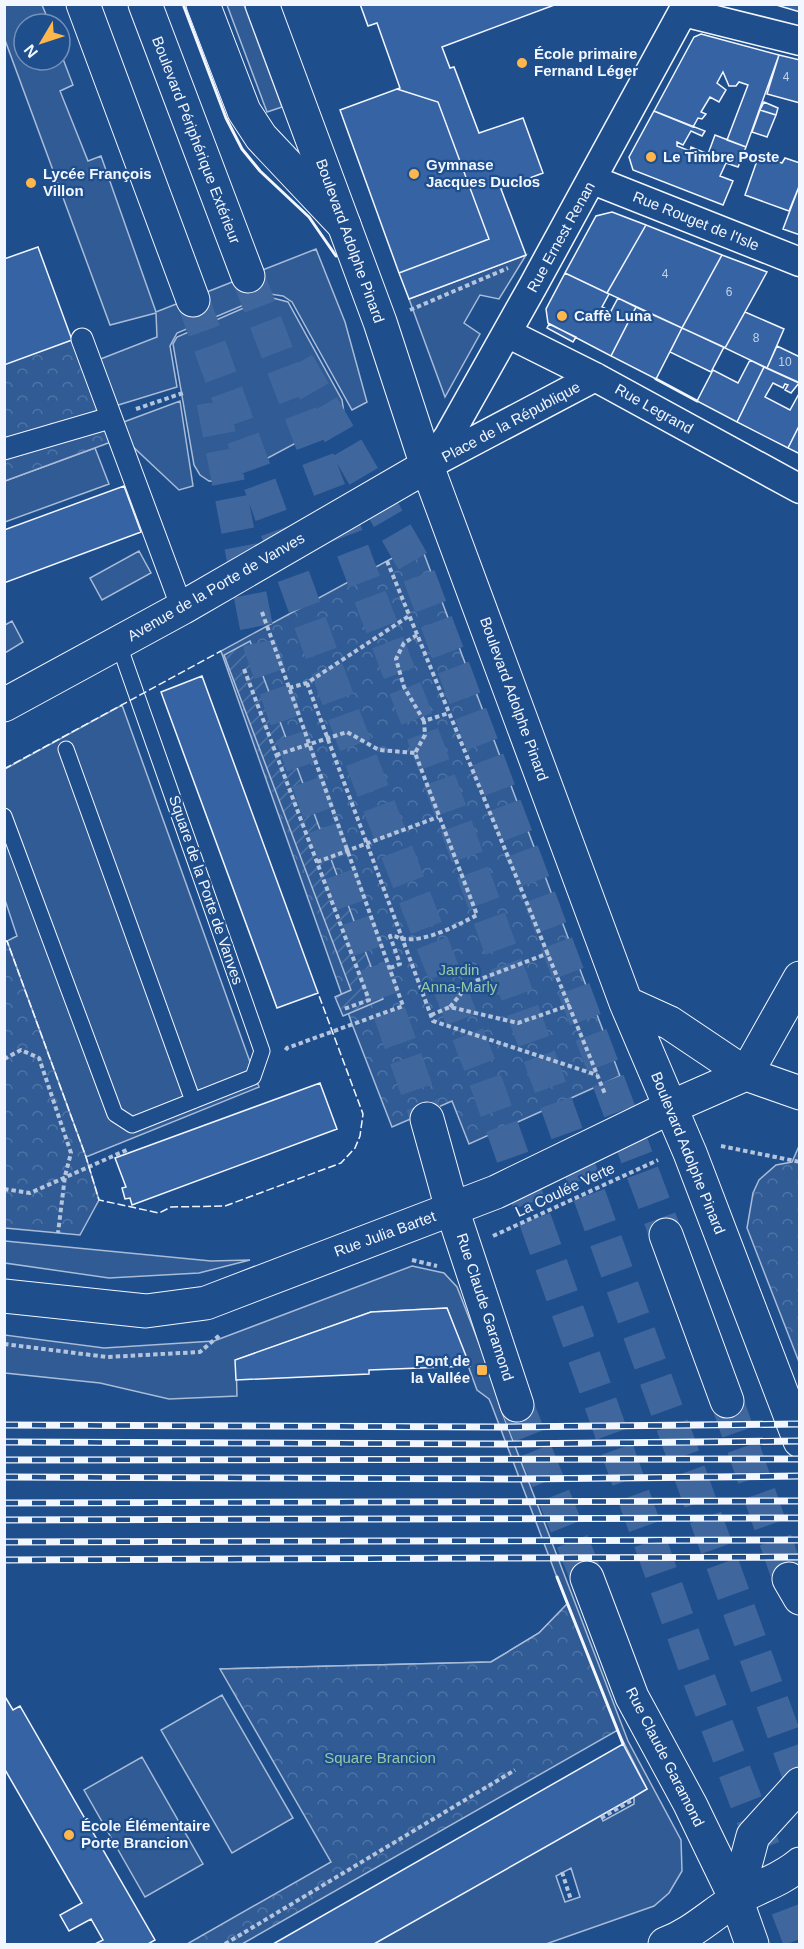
<svg xmlns="http://www.w3.org/2000/svg" width="804" height="1949" viewBox="0 0 804 1949" font-family="Helvetica,sans-serif">
<defs>
<pattern id="forest-crowns" width="20" height="18" patternUnits="userSpaceOnUse" patternTransform="scale(1.5)"><rect width="20" height="18" fill="#305b95"/><path d="M2 6a3 3 0 1 1 6 0M12 15a3 3 0 1 1 6 0" fill="none" stroke="#4e73a5"/></pattern>
<pattern id="garden-furrows" width="10" height="10" patternUnits="userSpaceOnUse" patternTransform="scale(1.5)"><rect width="10" height="10" fill="#305b95"/><path d="M-1 1l2-2M0 10L10 0M9 11l2-2" fill="none" stroke="#4e73a5"/></pattern>
</defs>
<rect width="100%" height="100%" fill="#1f4e8c"/>
<path fill="#305b95" stroke="#a8bbd7" stroke-width="1.5" fill-rule="evenodd" d="M5,5h37l8,19h-26v36h36v-9l13,34 -13,6 28,70 13,-5 55,156 160,-63 29,73 22,80 -15,8 -60,-108 -9,-6 -13,-2 -93,39 -7,13 7,41 -62,19 -17,-46 59,-23 -1,-24 -46,12 -105,-285z
M227,5h17l38,102 -15,5z
M526,255l-27,44 -19,-4 -16,28 16,11 -35,63 -36,-98z
M269,297l19,5 54,98 2,13 -5,7 -116,62 -14,-1 -9,-6 -6,-10 -21,-121 4,-7z
M180,401l13,85 -14,4 -51,-48 -7,-19z
M95,448l14,36 -104,38v-41z
M139,551l12,22 -49,27 -12,-22z
M12,621l11,21 -18,11v-28z
M122,705l137,382 -173,70 -79,-216 10,-5 -12,-36v-131z
M5,1241l206,20 39,-1 -51,13 -90,5 -104,-15z
M412,1266l32,7 13,14 37,95 6,25 128,334 53,99 1,31 -13,22 -15,13 -108,38h-173l227,-129 3,6 31,-17v-8l13,-7 -29,-58 -398,-62 271,-7 48,-29 28,-29 -75,-198 -3,-7 -12,-9 -30,-82 -76,4 -135,48 1,36 -68,3 -69,-16 -95,-10v-38l99,13 110,-7zM571,1868l9,29 -15,5 -9,-26z
M222,1695l71,123 -61,35 -71,-123z
M142,1757l61,107 -58,33 -61,-107z"/>
<path fill="url(#forest-crowns)" stroke="#a8bbd7" stroke-width="1.5" d="M72,339l39,103 -106,39v-117z
M420,543l200,533 -151,68 -17,-43 -60,26 -40,-103 -131,-373z
M7,941l79,216 13,43 -19,35 -75,-7 -1,-286z
M799,1146v216l-52,-134 6,-35 6,-13 17,-15 16,-3z
M567,1604l51,126 -376,214h-55l144,-82 -111,-193 271,-7 48,-29z"/>
<path fill="url(#garden-furrows)" stroke="#a8bbd7" stroke-width="1.5" d="M250,641l133,358 -40,17 -8,-19 16,-7 -127,-335z"/>
<path fill="#3563a3" stroke="#f2f6ff" stroke-width="1.5" d="M360,4h197l-115,43 8,21 4,-1 25,66 44,-15 20,55 -42,16 25,66 -117,44 -10,-26 90,-34 -51,-137 -41,-13 3,-1 -23,-65 -9,3z
M773,4h27v8z
M701,34l78,21 -33,92 -19,-7 21,-55 -9,-3 -3,4h-7l-6,-14 -6,11 9,7 -7,12 -9,-5 -9,15 5,2 -4,5 -4,-1 -5,9 -39,-16 40,-74z
M779,55l21,5v43l-33,-9z
M397,89l41,13 51,137 -90,34 -59,-163z
M764,102l14,6 -2,7 -16,-5z
M760,110l16,5 -9,22 -15,-5z
M654,111l51,20 -3,5 -11,-5 -8,14 -6,-3v4l13,5 1,-4 17,7 7,-19 31,12 -8,20 -12,-4 -6,13 13,5 -10,24 -90,-35 -4,-13z
M759,155l23,8 3,-5 15,5v21l-11,27 -44,-16z
M800,184v51l-17,-6z
M612,212l34,13 -39,68 -42,-20 31,-57z
M646,225l76,30 -40,73 -75,-35z
M38,247l34,93 -68,25v-106z
M722,255l45,17 -42,76 -43,-20z
M565,273l44,21 -7,13 9,4 7,-13 18,9 -25,49 -63,-33 -2,-14z
M636,307l46,21 -26,51 -45,-23z
M745,312l39,17 -17,39 -42,-20z
M549,324l27,13 -3,5 -26,-14z
M682,328l42,19 -13,25 -41,-20z
M777,346l23,11v26l-33,-15z
M750,360l14,7 -27,55 -40,-21 16,-31 25,13z
M764,367l35,16 -8,10 -6,-3 3,-5 -3,-1 -2,4 -10,-5 -8,14 25,13 10,-18v32l-12,24 -51,-26z
M800,424v30l-12,-6z
M124,486l17,46 -137,51v-53z
M202,676l116,317 -41,15 -116,-316z
M320,1083l17,46 -205,76 -2,-7 -5,1 -3,-11 4,-1 -11,-29z
M447,1308l23,58 -101,4v4l-133,6 -1,-20 136,-48z
M4,1695l9,15 7,-4 135,234 -7,4h-53l8,-4 -12,-21 -22,12 -9,-16 22,-12 -78,-135z
M623,1744l24,45 -15,9 -258,146h-101z"/>
<g fill="none" stroke-linecap="round" stroke-linejoin="round">
<path stroke="#3f679d" stroke-width="33" stroke-dasharray="33 16" stroke-linecap="butt" d="M517,1405l70,173"/>
<path stroke="#3f679d" stroke-width="33" stroke-dasharray="33 16" stroke-linecap="butt" d="M248,276l181,475 371,1028
M193,300l151,416 138,355 217,608 101,263
M298,363l117,202 251,670
M213,402l47,244 167,473
M727,1401l62,178"/>
<defs>
<path id="service" d="M66,749l127,352
M4,816l111,298 17,11 121,-48 9,-26 -144,-409"/>
<path id="pedestrian" d="M82,339l100,269
M4,449l106,-31"/>
<path id="minor" d="M683,12l117,29
M593,180l207,82
M507,333l88,44 205,112
M432,463l163,-86
M427,466l21,-29 85,-151 154,-282"/>
<path id="tertiary" d="M262,4l118,318 47,144 199,537 64,150 110,288
M4,705l178,-97 245,-142
M626,1003l44,20 76,51
M452,1209l65,196
M587,1578l45,119 58,107 46,95"/>
<path id="secondary" d="M746,1074l54,-96
M746,1074l54,19
M4,1296l142,15 60,-8 290,-111 175,-85 75,-33
M736,1899l17,-63 47,-52
M665,1944c27,-10 46,-29 70,-44 22,-13 45,-19 65,-36"/>
<path id="trunk" d="M83,4l110,296
M145,4l103,272
M203,4l41,107 17,26 83,88
M427,1119l25,90
M666,1235l61,166
M789,1579l11,19
M736,1899l16,45"/>
</defs>
<use href="#service" stroke="#f2f6ff" stroke-width="17"/>
<use href="#pedestrian" stroke="#f2f6ff" stroke-width="23"/>
<use href="#minor" stroke="#f2f6ff" stroke-width="31"/>
<use href="#tertiary" stroke="#f2f6ff" stroke-width="35"/>
<use href="#secondary" stroke="#f2f6ff" stroke-width="35"/>
<use href="#trunk" stroke="#f2f6ff" stroke-width="35"/>
<path stroke="#b3c4dc" stroke-width="4" stroke-dasharray="4.5 3" stroke-linecap="butt" d="M410,310l98,-42
M136,409l47,-16
M387,561l218,533
M262,612l141,394 -116,42 -2,3
M417,635l-13,8 -8,16 8,28 20,34
M244,669l125,331 -25,9
M307,683l126,338 164,54
M289,688l18,-5 102,-67
M276,755l71,-23 32,18 36,3
M317,862l121,-45
M390,968l10,-4 -10,-28c7,-1 8,3 14,3 22,3 54,-14 73,-24l-62,-162 10,-18 -1,-14 25,-8
M450,1007l20,-24 79,-30
M431,1015l19,-8 68,16 52,-18
M4,1059l17,-9 18,8 32,95 -6,23 -7,57
M721,1146l79,16
M4,1189l26,4 99,-44
M493,1236l165,-76
M412,1260l25,6
M4,1344l103,13 93,-5 21,-18
M601,1818l33,-19
M562,1872l9,28
M225,1944l290,-174"/>
<use href="#service" stroke="#1f4e8c" stroke-width="15"/>
<use href="#pedestrian" stroke="#1f4e8c" stroke-width="21"/>
<use href="#minor" stroke="#1f4e8c" stroke-width="28"/>
<use href="#tertiary" stroke="#1f4e8c" stroke-width="33"/>
<use href="#secondary" stroke="#1f4e8c" stroke-width="33"/>
<use href="#trunk" stroke="#1f4e8c" stroke-width="33"/>
<defs>
<path id="rail" d="M4,1425l496,2 300,-3
M4,1442l503,2 293,-3
M4,1460l796,-1
M4,1477l516,2 280,-3
M4,1503l796,-2
M4,1520l796,-2
M4,1542l796,-2
M4,1560l796,-3"/>
</defs>
<use href="#rail" stroke="#f2f6ff" stroke-width="7"/>
<use href="#rail" stroke="#1f4e8c" stroke-width="4.5" stroke-dasharray="14" stroke-linecap="butt"/>
<path stroke="#f2f6ff" stroke-width="1.5" stroke-dasharray="8 3" stroke-linecap="butt" d="M4,769l217,-118
M4,942l3,-1 79,216 13,43 60,13 12,-6 54,-1 116,-43 14,-15 5,-12 3,-22 -45,-121"/>
<path stroke="#f2f6ff" stroke-width="3" d="M183,4l43,114 16,31 18,22 49,46 27,39
M656,379l41,22
M557,1577l66,167"/>
</g>
<g fill="#ffb74d" stroke="#1f4e8c" stroke-width="2">
<circle cx="522" cy="63" r="6"/>
<circle cx="651" cy="157" r="6"/>
<circle cx="414" cy="174" r="6"/>
<circle cx="31" cy="183" r="6"/>
<circle cx="562" cy="316" r="6"/>
<rect x="476" y="1364" width="12" height="12" rx="3"/>
<circle cx="69" cy="1835" r="6"/>
</g>
<g text-anchor="middle" stroke-width="4.5" stroke-linejoin="round" paint-order="stroke">
<g font-size="12" fill="#c3d1e8">
<text x="786" y="81">4</text>
<text x="665" y="278">4</text>
<text x="729" y="296">6</text>
<text x="756" y="342">8</text>
<text x="785" y="366">10</text>
</g>
<g font-size="15" font-weight="bold" fill="#f2f6ff" stroke="#1f4e8c" text-anchor="start">
<text x="534" y="59">École primaire<tspan x="534" dy="17">Fernand Léger</tspan></text>
<text x="663" y="162">Le Timbre Poste</text>
<text x="426" y="170">Gymnase<tspan x="426" dy="17">Jacques Duclos</tspan></text>
<text x="43" y="179">Lycée François<tspan x="43" dy="17">Villon</tspan></text>
<text x="574" y="321">Caffè Luna</text>
<text x="470" y="1366" text-anchor="end">Pont de<tspan x="470" dy="17">la Vallée</tspan></text>
<text x="81" y="1831">École Élémentaire<tspan x="81" dy="17">Porte Brancion</tspan></text>
</g>
<g font-size="15" fill="#f2f6ff" stroke="#1f4e8c">
<text transform="translate(196 140) rotate(69)" y="5">Boulevard Périphérique Extérieur</text>
<text transform="translate(696 221) rotate(22)" y="5">Rue Rouget de l'Isle</text>
<text transform="translate(561 237) rotate(-61)" y="5">Rue Ernest Renan</text>
<text transform="translate(350 241) rotate(70)" y="5">Boulevard Adolphe Pinard</text>
<text transform="translate(654 409) rotate(29)" y="5">Rue Legrand</text>
<text transform="translate(511 422) rotate(-28)" y="5">Place de la République</text>
<text transform="translate(216 587) rotate(-30)" y="5">Avenue de la Porte de Vanves</text>
<text transform="translate(514 699) rotate(70)" y="5">Boulevard Adolphe Pinard</text>
<text transform="translate(206 890) rotate(71)" y="5">Square de la Porte de Vanves</text>
<text transform="translate(688 1153) rotate(68)" y="5">Boulevard Adolphe Pinard</text>
<text transform="translate(565 1190) rotate(-25)" y="5">La Coulée Verte</text>
<text transform="translate(385 1234) rotate(-20)" y="5">Rue Julia Bartet</text>
<text transform="translate(485 1307) rotate(72)" y="5">Rue Claude Garamond</text>
<text transform="translate(665 1757) rotate(63)" y="5">Rue Claude Garamond</text>
</g>
<g font-size="15" fill="#97c8a6" stroke="#1f4e8c">
<text x="459" y="975">Jardin<tspan x="459" dy="17">Anna-Marly</tspan></text>
<text x="380" y="1763">Square Brancion</text>
</g>
</g>
<rect width="804" height="1949" fill="none" stroke="#f2f6ff" stroke-width="12"/>
<g transform="translate(42 42) rotate(231)"><circle r="28" fill="#1f4e8c" stroke="#7391ba" stroke-width="1.5"/>
<path d="M0-4.5L10 22L0 15L-10 22Z" fill="#ffb74d"/>
<text y="-9" font-size="16" font-weight="bold" text-anchor="middle" fill="#f2f6ff">N</text>
</g>
</svg>
